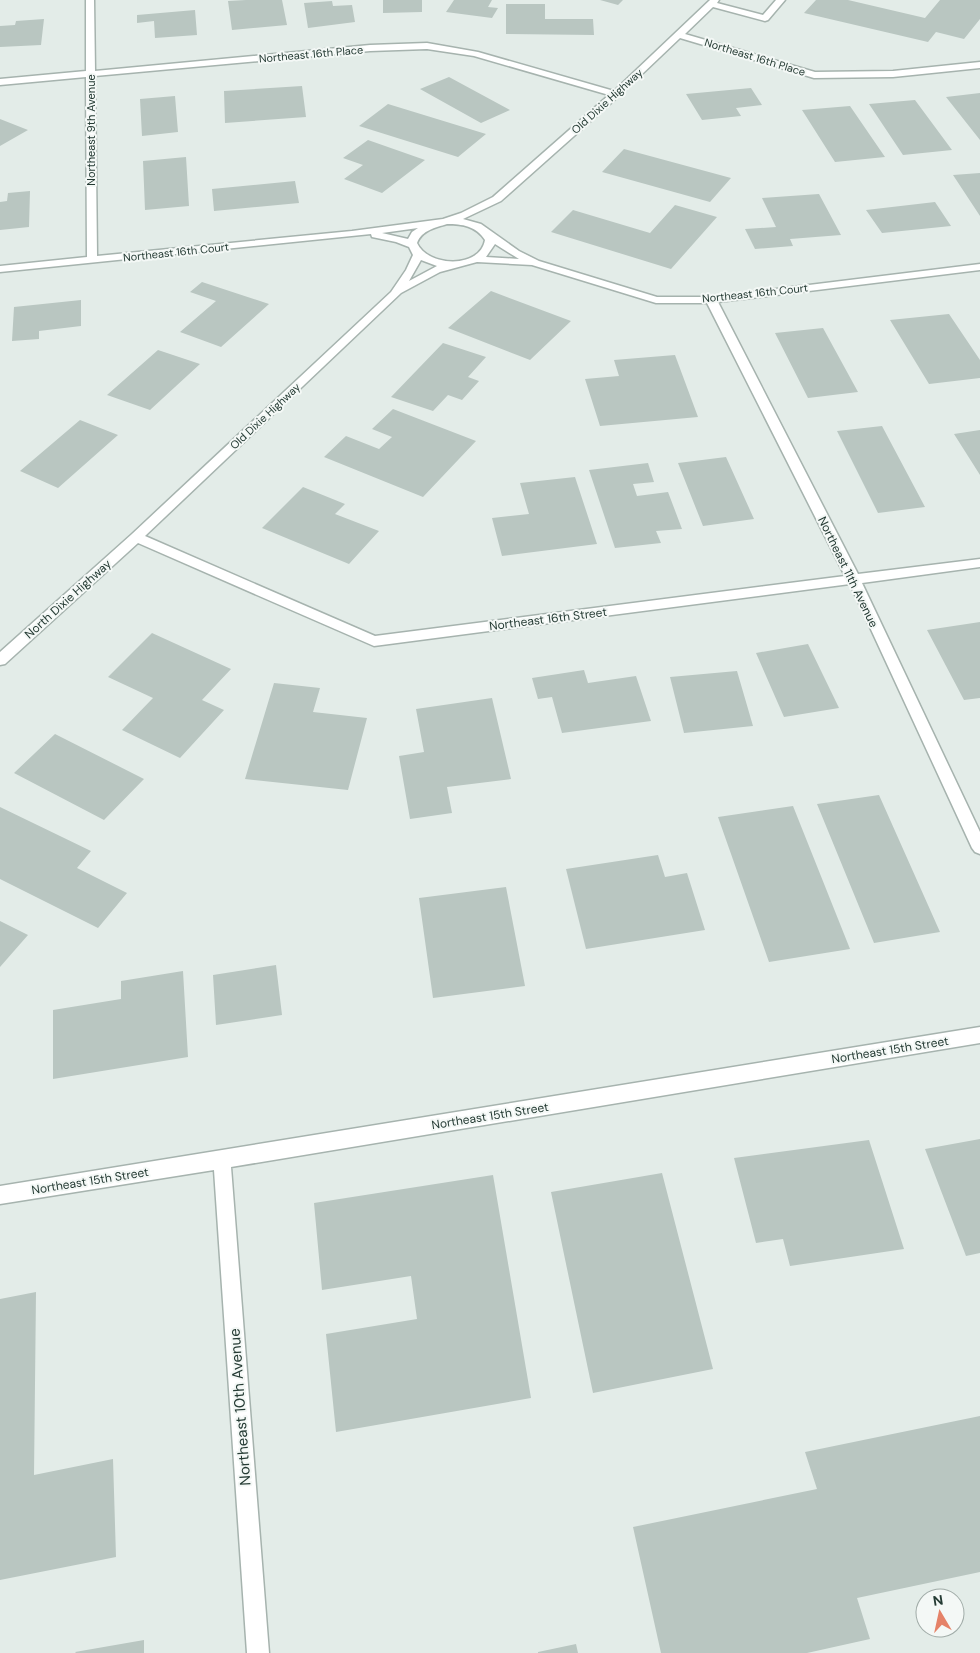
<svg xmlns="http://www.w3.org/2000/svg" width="980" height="1653" viewBox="0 0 980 1653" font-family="'DM Sans',sans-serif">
<rect width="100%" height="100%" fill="#e3ece8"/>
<path fill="#b9c6c1" d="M246,0h36l5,25 -55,5 -4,-29z
M383,0h39v12l-39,1z
M454,0h38l-4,7 10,1 -6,10 -46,-6z
M600,0h23l-5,5z
M816,0h32l77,18 15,-18h40v19l-16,20 -28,-7 -8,10 -124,-29z
M332,1l1,5 19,-1 3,17 -47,6 -4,-25z
M506,4h39v15h48l1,16 -88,-1z
M195,10l2,25 -42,3 -1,-17 -17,2v-8z
M44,19l-3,26 -41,2v-21l15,-1 1,-4z
M449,77l61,33 -29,13 -61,-34z
M302,86l4,31 -81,6 -1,-32z
M751,88l11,17 -26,3 5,8 -39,4 -16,-26z
M980,93v47l-34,-43z
M175,96l3,36 -36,4 -2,-37z
M915,100l37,50 -49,5 -34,-51z
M388,104l98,30 -28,23 -99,-31z
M850,106l35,51 -50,5 -33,-52z
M0,119l28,11 -28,16z
M368,140l57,20 -43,33 -38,-14 19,-14 -20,-7z
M624,149l107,29 -21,24 -108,-30z
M186,157l3,49 -44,4 -2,-49z
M980,173v43l-27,-41z
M295,181l4,22 -85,8 -2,-22z
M30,191l-1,36 -29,3v-28l7,-1 1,-8z
M819,194l22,41 -51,4 3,7 -38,3 -10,-20 31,-2 -14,-29z
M935,202l16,24 -69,7 -16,-23z
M675,205l42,12 -46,52 -120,-37 22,-22 77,23z
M202,282l67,22 -48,43 -41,-15 36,-31 -26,-9z
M491,291l80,30 -41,39 -82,-32z
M81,300v26l-42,5v8l-27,2 2,-34z
M949,314l31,46v18l-51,6 -39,-64z
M823,328l35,64 -50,6 -33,-65z
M443,343l43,14 -18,20 11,4 -17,19 -14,-5 -15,16 -42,-14z
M158,350l42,14 -50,46 -43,-15z
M675,355l23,62 -98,9 -15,-47 34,-3 -5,-16z
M393,409l83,32 -53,56 -99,-40 22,-21 33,13 13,-12 -20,-8z
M80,420l38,15 -60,53 -38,-17z
M882,426l43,81 -47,6 -41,-82z
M980,430v45l-26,-41z
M726,457l28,62 -51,7 -25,-63z
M648,463l6,19 -21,2 4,12 31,-4 14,37 -26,2 5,12 -46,5 -26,-78z
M575,477l22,67 -95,12 -10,-38 37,-4 -9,-31z
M303,487l42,17 -10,10 44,17 -30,33 -87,-36z
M980,622v76l-16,2 -37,-70z
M152,633l79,36 -29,31 22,10 -44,48 -58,-28 31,-32 -45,-21z
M808,644l31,64 -55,9 -28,-64z
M584,670l4,13 48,-7 15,45 -89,12 -10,-36 -14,2 -6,-21z
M737,671l16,55 -69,7 -14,-56z
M274,683l46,5 -7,24 54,6 -19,72 -103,-11z
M492,698l19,81 -64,8 5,26 -42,6 -11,-63 25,-4 -8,-43z
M55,734l89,45 -40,41 -90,-47z
M879,795l61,137 -66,11 -57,-139z
M793,806l57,143 -81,13 -51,-145z
M0,807l91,44 -14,17 50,25 -29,35 -98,-49z
M658,855l7,22 22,-4 18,57 -119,19 -20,-80z
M506,887l19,99 -92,12 -14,-100z
M0,921l28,14 -28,32z
M276,965l6,50 -66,10 -3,-50z
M183,971l5,86 -135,22v-69l68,-11v-18z
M980,1139v114l-14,3 -41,-107z
M869,1140l35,109 -114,17 -7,-27 -27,4 -22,-85z
M662,1173l51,196 -120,24 -42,-201z
M493,1175l38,223 -195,34 -10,-98 91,-15 -6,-43 -89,14 -8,-87z
M36,1292l-2,183 79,-16 3,98 -116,23v-281z
M980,1416v156l-123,26 13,41 -63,14h-146l-28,-126 184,-38 -12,-37z
M144,1640v13h-68l-1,-1z
M576,1644l2,9h-40v-1z"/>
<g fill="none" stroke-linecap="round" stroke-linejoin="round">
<defs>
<path id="minor" d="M86,0h8l1,71 275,-26 57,-2 51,9 136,39 96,-91h9l-2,3 46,12 13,-15h9l-17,20 -3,1 -52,-14 -28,27 130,38 78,-1 87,-9v6l-87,9 -79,1 -134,-40 -61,58 -118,105 -38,18 18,5 38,27 20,10 118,36h54l269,-33v6l-262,32 140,272 122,-15v8l-118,16 118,249v22l-5,-2 -3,-4 -122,-264 -476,62 -236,-103 -133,121 -5,1v-13l132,-118 259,-242 15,-22 7,-15 -4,-8 -13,-5 -24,-5 -1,-3 -371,38v-6l87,-9 -1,-180 -86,8v-6l86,-8zM427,49l47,7 135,39 -116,102 -32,16 -18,6 -91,12 -255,25 -2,-180 275,-25zM447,224c15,0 29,2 38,16 -5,29 -57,27 -68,3 5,-13 18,-15 30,-19zM418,228l-6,4 -4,7 -26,-6zM495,244l24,15 -33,-2zM421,260l16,6 -28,15zM477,262l55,3 124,38h51l138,273 -470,60 -230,-100 256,-243 39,-21z
M980,1027v16l-749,124 38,486h-22l-33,-483 -214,34v-18z"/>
</defs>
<use href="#minor" stroke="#a6b3ae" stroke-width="3"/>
<use href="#minor" fill="#fff" fill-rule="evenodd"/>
</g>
<g text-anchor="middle" stroke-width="4" stroke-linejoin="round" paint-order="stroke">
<g font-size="11" fill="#253b34" stroke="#f4f8f6">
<text transform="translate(311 54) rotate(-5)" y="4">Northeast 16th Place</text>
<text transform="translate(755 57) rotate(17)" y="4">Northeast 16th Place</text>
<text transform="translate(607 101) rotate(-42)" y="4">Old Dixie Highway</text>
<text transform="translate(91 130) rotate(-90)" y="4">Northeast 9th Avenue</text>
<text transform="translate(176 252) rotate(-6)" y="4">Northeast 16th Court</text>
<text transform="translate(755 293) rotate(-6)" y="4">Northeast 16th Court</text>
<text transform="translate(265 416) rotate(-43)" y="4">Old Dixie Highway</text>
</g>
<g font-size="12" fill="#253b34" stroke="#f4f8f6">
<text transform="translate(848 572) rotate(64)" y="4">Northeast 11th Avenue</text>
<text transform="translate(68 599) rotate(-42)" y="4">North Dixie Highway</text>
<text transform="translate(548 619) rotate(-7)" y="4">Northeast 16th Street</text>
<text transform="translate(890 1050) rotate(-9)" y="4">Northeast 15th Street</text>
<text transform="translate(490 1116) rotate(-9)" y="4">Northeast 15th Street</text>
<text transform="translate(90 1181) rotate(-9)" y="4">Northeast 15th Street</text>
</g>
<g font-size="15" fill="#253b34" stroke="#f4f8f6">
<text transform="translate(240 1407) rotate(-94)" y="5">Northeast 10th Avenue</text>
</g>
</g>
<g transform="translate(940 1613) rotate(351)"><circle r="24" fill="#f4f8f6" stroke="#a1aca8"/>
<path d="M0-4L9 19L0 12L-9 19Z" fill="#e58268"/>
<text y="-8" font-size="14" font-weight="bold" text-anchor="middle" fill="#253b34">N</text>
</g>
</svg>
